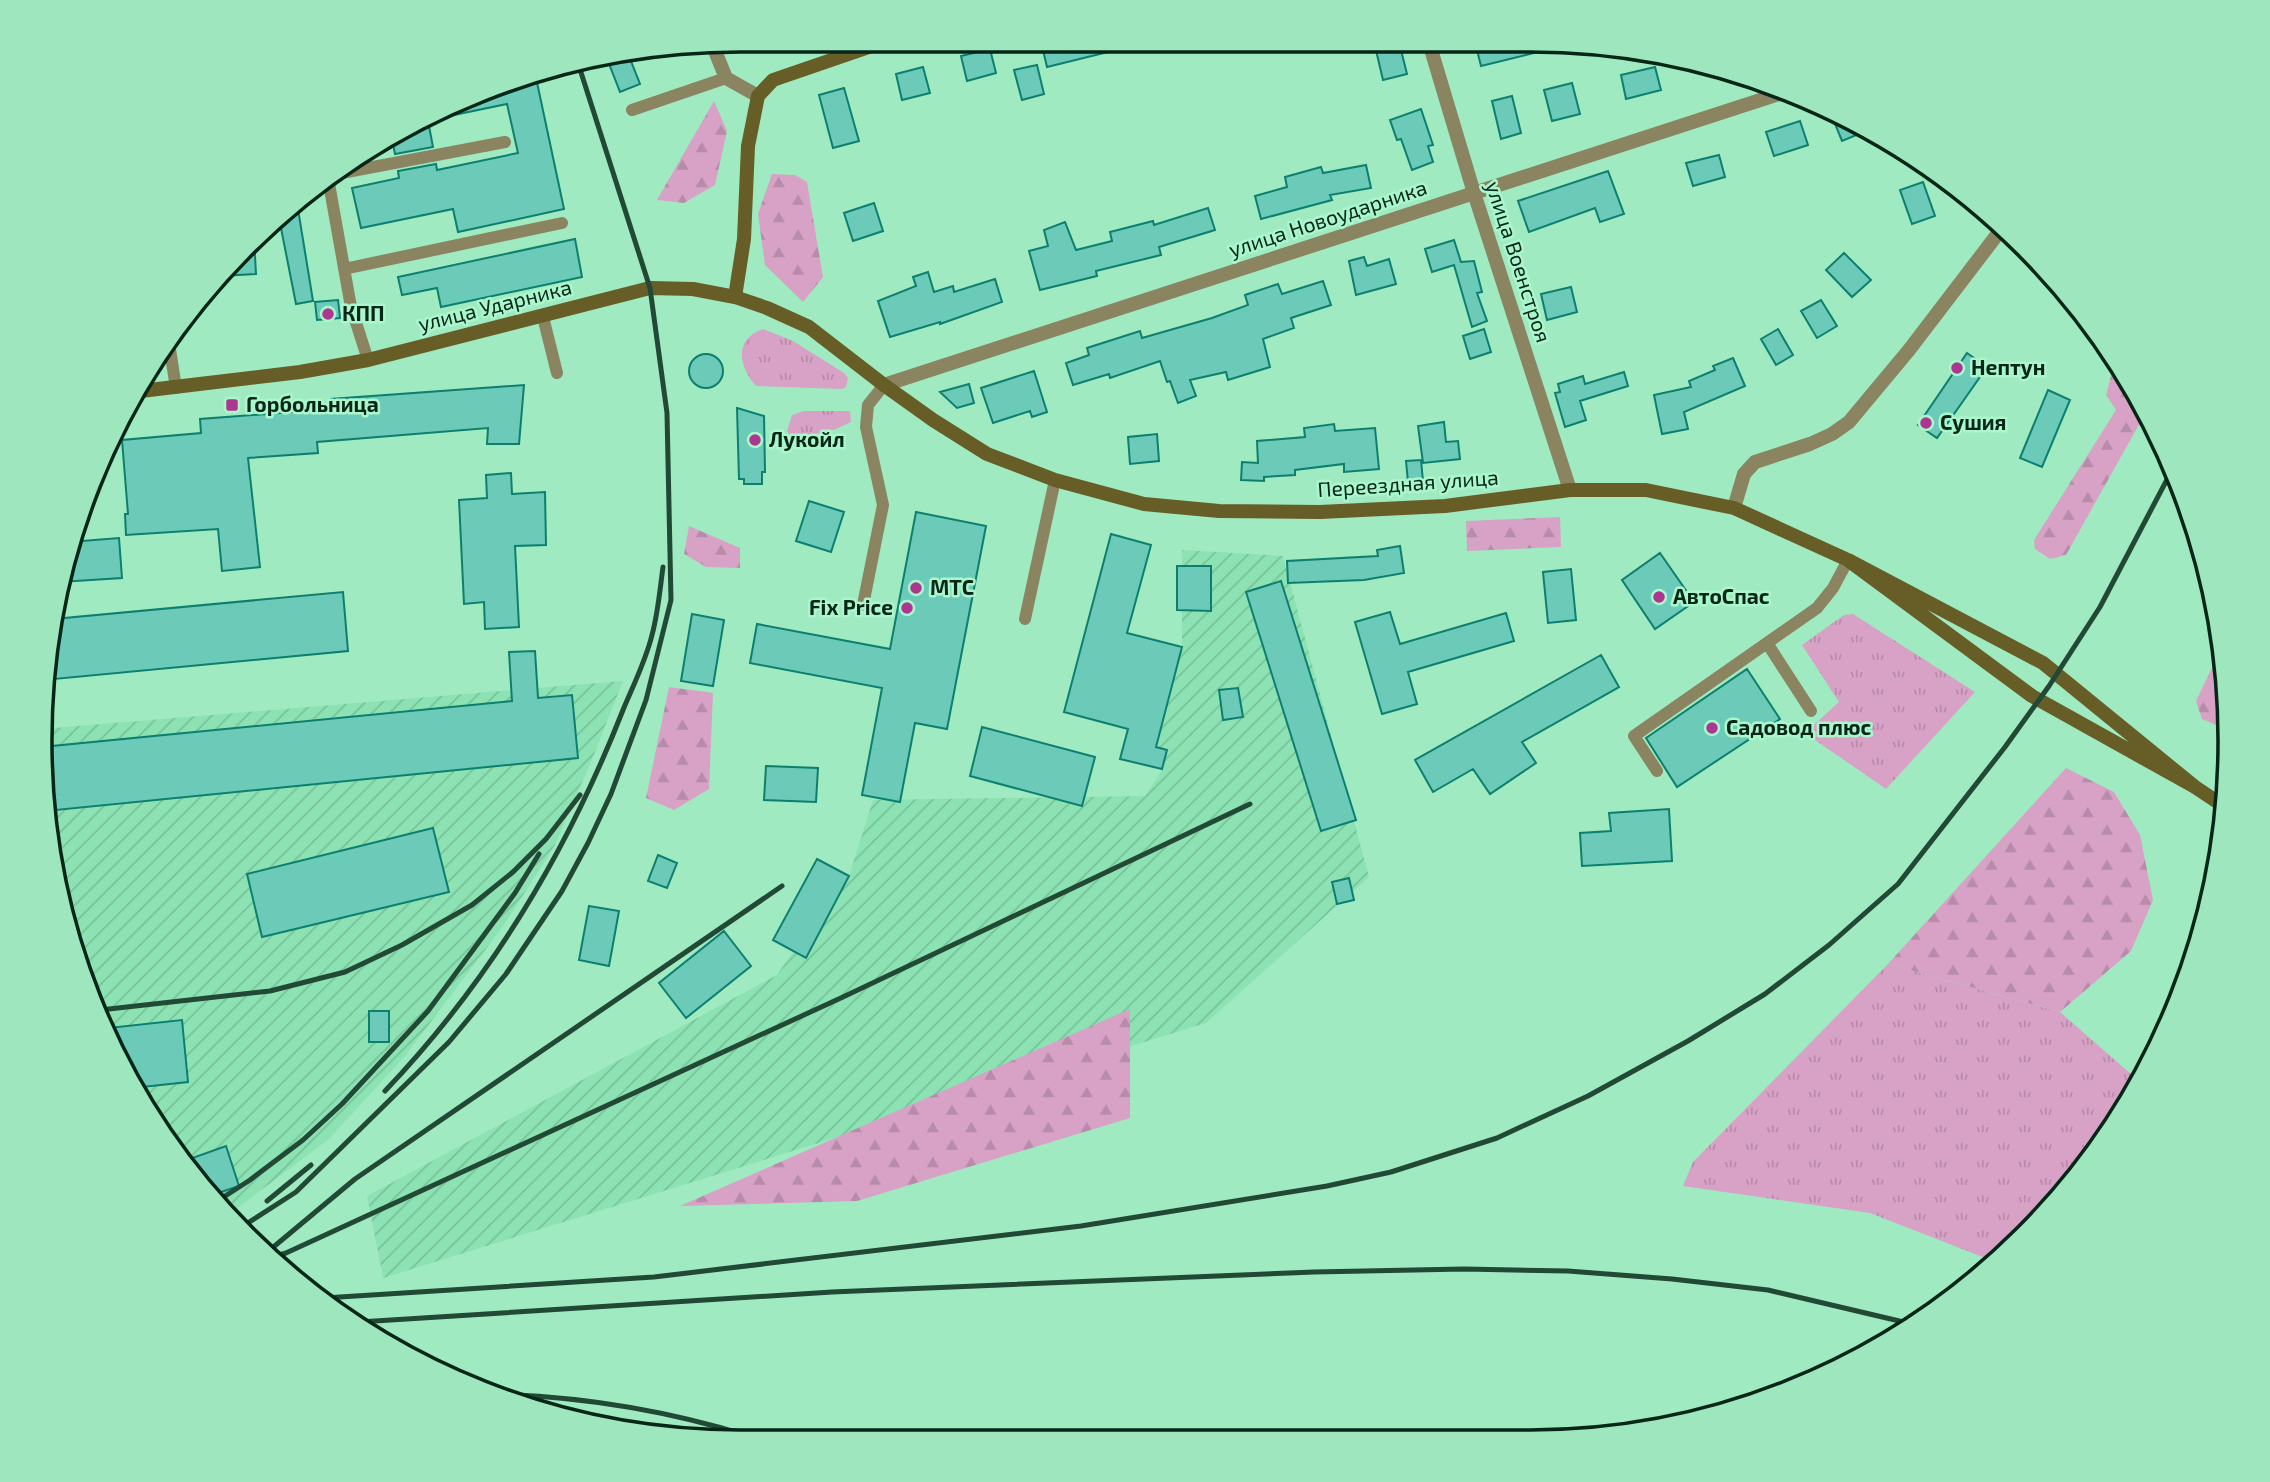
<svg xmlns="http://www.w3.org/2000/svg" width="2270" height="1482" viewBox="0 0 2270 1482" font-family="'Exo 2',sans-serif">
<defs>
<pattern id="industrial-furrows" width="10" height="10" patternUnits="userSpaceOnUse" patternTransform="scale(1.75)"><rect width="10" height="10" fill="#8de2b3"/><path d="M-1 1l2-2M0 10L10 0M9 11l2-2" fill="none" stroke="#78c299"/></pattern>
<pattern id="grass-tufts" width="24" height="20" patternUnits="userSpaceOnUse" patternTransform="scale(1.75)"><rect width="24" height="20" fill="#d7a2c6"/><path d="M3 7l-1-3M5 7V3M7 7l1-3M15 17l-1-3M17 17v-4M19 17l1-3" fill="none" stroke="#b78ba9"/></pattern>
<pattern id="forest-firs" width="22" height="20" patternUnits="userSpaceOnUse" patternTransform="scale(1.75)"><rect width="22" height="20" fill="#d7a2c6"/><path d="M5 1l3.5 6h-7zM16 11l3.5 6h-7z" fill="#b78ba9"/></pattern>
</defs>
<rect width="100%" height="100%" fill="#9feac0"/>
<path fill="url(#industrial-furrows)" d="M1182,550l101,6 86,321 -163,146 -823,255 -16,-82 410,-221 16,-23 13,6 43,-82 24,-76 272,-4 17,-26 5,-20 -11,-3 26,-100z
M623,681l-30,76 -38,88 -51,80 -99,131 -76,83 -102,77 -13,-13 -80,-111 -70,-170 -22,-135v-58z"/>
<path fill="url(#grass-tufts)" d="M763,329l30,12 51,32 4,5 -2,9 -4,2 -86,-3c-18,-20 -22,-47 7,-57z
M804,411h46l1,11 -15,7 -45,11 -4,-9 5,-16z
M1853,614l122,78 -89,97 -81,-56 34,-31 -37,-57 42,-30z
M1888,964l172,48 80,70 -4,10 -80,111 -63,58 -123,-48 -187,-27 10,-24z"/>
<path fill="url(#forest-firs)" d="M714,101l13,30 -12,54 -31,18 -27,-3z
M772,174l23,1 12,7 16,95 -20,25 -38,-37 -7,-51z
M2119,369l27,43 -80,143 -16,4 -15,-10 -1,-9 82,-130 -10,-15 5,-19z
M1560,517l1,30 -94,4 -1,-30z
M689,526l51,22v20l-34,-1 -22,-13z
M2221,649l7,47 -1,34 -25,-11 -6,-18z
M669,687l44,6 -4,96 -35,21 -28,-12z
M2066,768l48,24 26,43 13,65 -22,51 -71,61 -172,-48z
M1130,1009v109l-273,83 -177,5z"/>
<path fill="#6ccbb8" stroke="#0d7f6f" stroke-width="2" d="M1042,46h65l1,6 -61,15z
M1375,46h25l7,28 -24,6z
M1476,46h61l1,6 -57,14z
M990,49l6,24 -29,8 -6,-25z
M627,51l13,33 -20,8 -14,-36z
M1037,65l7,29 -22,6 -8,-30z
M923,67l7,26 -28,7 -6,-26z
M1655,67l6,23 -35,9 -5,-24z
M535,73l29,136 -106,23 -5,-23 -92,19 -9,-40 47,-10 -1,-7 38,-7 1,6 81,-17 -11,-49 -58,12 -1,-5 68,-34z
M1572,83l8,31 -28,7 -8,-31z
M844,88l15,53 -26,7 -14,-53z
M1512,96l9,37 -20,6 -9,-38z
M1421,109l12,36 -5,1 5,16 -21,8 -11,-31 -4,1 -7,-20z
M1829,109l10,3 27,19 -24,10z
M428,121l5,26 -38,7 -3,-15z
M1800,121l8,24 -34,11 -8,-24z
M1719,155l6,22 -32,9 -7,-23z
M1366,165l5,23 -41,7 2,5 -71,19 -6,-23 32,-9 -2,-10 36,-10 2,6z
M1608,171l16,43 -24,8 -5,-14 -66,24 -11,-31z
M1923,182l12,34 -23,8 -12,-34z
M297,203l16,98 -17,3 -17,-86z
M874,203l9,28 -30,10 -9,-28z
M1208,208l7,22 -56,17 2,8 -65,16 1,5 -57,14 -11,-39 19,-5 -4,-16 21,-8 11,28 36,-9 -2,-9 43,-11 1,4z
M254,238l2,36 -37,2 27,-31z
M575,239l7,38 -141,30 -4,-19 -35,7 -4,-18z
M1454,240l7,22 13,-1 8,31 -5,1 10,28 -15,6 -18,-62 -22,7 -7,-23z
M1844,253l27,27 -19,17 -26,-27z
M1364,257l3,9 22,-7 7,25 -40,11 -7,-34z
M928,272l6,20 19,-6 1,6 41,-13 7,23 -62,22v-2l-50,15 -12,-36 38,-15 -3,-9z
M1323,281l8,24 -40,13 3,10 -31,11 7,28 -42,13 -2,-8 -36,8 6,16 -18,7 -8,-22 -3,1 -7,-21 -50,17 -1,-4 -36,11 -7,-22 23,-8 -2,-7 53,-17 2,7 70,-20 36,-13 -3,-10 33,-11 4,10z
M1571,287l6,25 -30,8 -6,-26z
M338,300l2,18 -23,2 -2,-18z
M1821,300l16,26 -20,12 -16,-27z
M1484,329l7,23 -21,7 -7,-23z
M1778,329l15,26 -17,10 -15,-26z
M1967,353l20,14 -50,71 -19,-13z
M689 371a17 17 0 1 1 34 0a17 17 0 1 1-34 0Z
M1733,358l12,28 -61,26 4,17 -26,5 -8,-39 37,-8 -2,-6 26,-11 -2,-4z
M1034,371l13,41 -15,5 -2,-6 -37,12 -12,-35z
M1624,372l4,14 -48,15 6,19 -21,7 -10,-34 5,-1 -2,-8 25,-8 2,8z
M969,384l5,19 -17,5 -17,-16z
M524,385l-5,59h-32l1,-16 -171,14 1,11 -70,5 12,109 -38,4 -4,-42 -92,6 -1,-21h3l-6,-74 79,-7 -1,-14 132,-10 -1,-10z
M2048,390l22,10 -28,67 -22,-9z
M737,408l27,8 1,56h-3v12h-18v-5h-5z
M1444,422l2,20 12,-1 2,18 -37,4 -5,-37z
M1334,424l1,7 40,-3 4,41 -35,3v-8l-49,6v5l-31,2v4l-23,-1 1,-18 16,1 -1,-22 48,-4 -1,-9z
M1157,434l2,27 -29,3 -2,-27z
M1421,460l2,21 -15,1 -2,-21z
M511,473l1,21 33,-2 1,53 -31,1 4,81 -34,2 -1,-27 -20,2 -5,-104 28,-2 -1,-23z
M809,501l35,11 -13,40 -35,-11z
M916,512l70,14 -39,203 -32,-6 -15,79 -38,-7 20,-107 -132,-25 7,-39 133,25z
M1111,534l40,11 -24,88 55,14 -26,100 11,3 -5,19 -42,-10 8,-30 -64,-17z
M119,538l3,40 -62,4 10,-40z
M1400,546l4,27 -40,7 -76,3 -1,-22 91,-5 -1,-6z
M1660,553l34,49 -39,27 -33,-49z
M1177,566h34v45l-34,-1z
M1571,569l5,51 -28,3 -5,-51z
M1281,581l75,239 -35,11 -75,-239z
M343,592l5,59 -304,29 10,-61z
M1390,612l10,32 106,-31 8,28 -106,31 9,32 -35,10 -27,-92z
M692,614l32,6 -11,66 -32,-5z
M535,651l3,47 34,-3 6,63 -532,53 -4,-24v-40l470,-46 -3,-49z
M1601,655l18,32 -97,55 14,21 -46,31 -17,-25 -40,23 -18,-32z
M1747,669l33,50 -103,68 -31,-49z
M1238,688l5,29 -20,3 -4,-30z
M982,727l113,30 -13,49 -112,-30z
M766,766l52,2 -2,34 -52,-2z
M1669,809l3,52 -90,5 -2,-33 31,-2 -2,-18z
M433,828l16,64 -187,45 -15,-63z
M658,855l19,8 -10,25 -19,-7z
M817,859l32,17 -43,82 -33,-18z
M1349,878l5,22 -17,4 -5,-22z
M589,906l30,5 -10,55 -30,-6z
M724,931l27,35 -65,52 -27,-35z
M369,1011h20v31h-20z
M182,1020l6,62 -55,6 -25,-60z
M226,1146l13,40 -30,10 -25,-35z"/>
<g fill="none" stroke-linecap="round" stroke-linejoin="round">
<path stroke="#8a8461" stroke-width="12" d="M632,110l94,-32
M331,175l174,-33
M328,178l23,129 17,53
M344,269l218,-46
M543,317l14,56
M169,343l7,45
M863,605l20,-100 -17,-78 2,-22 16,-20
M1025,619l30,-139
M1767,643l44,68
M1657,771l-23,-35 183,-128 16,-20 15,-28"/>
<path stroke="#8a8461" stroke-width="14" d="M713,46l13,32 32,18
M1430,46l44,147 96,297
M884,385l901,-293
M1734,508l10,-34 11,-12 55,-18 22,-10 17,-12 60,-72 94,-123"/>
<path stroke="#675d26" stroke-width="14" d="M735,297l9,-58 4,-93 10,-50 15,-16 99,-34
M141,391l159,-19 68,-12 282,-72 43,1 42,8 32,11 42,19 75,58 49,35 54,34 68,26 89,24 75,7 101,1 125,-6 125,-16h76l88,18 114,52
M2195,787l-163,-91 -184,-136 195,103 152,124 30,20"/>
<path stroke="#214935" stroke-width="5" d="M100,1010l170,-19 75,-19 57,-27 70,-40 41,-33 33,-33 34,-44
M385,1091c104,-109 183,-241 238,-381 10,-24 23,-50 29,-75 6,-22 8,-46 11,-68
M267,1201l44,-36
M216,1202l34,-22 53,-40 39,-36 86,-93 87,-118 24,-39
M240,1228l56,-36 153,-150 57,-68 56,-83 26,-48 23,-49 35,-94 25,-100 -4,-187 -17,-125 -72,-225
M265,1254l90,-75 427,-293
M269,1258l17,-5 557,-256 407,-193
M324,1298l330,-21 427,-51 246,-40 64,-14 106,-34 91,-42 100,-55 77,-47 64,-49 69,-61 107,-137 44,-61 51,-79 72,-137
M359,1322l473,-30 482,-20 150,-3 104,2 104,8 96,11 144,34
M490,1394c88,2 175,16 259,42"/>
</g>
<g fill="#ac3790" stroke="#abf7cd" stroke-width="2.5">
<circle cx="328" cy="314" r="7"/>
<circle cx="1957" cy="368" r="7"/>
<rect x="225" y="398" width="14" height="14" rx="3.5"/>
<circle cx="1926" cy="423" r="7"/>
<circle cx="755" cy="440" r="7"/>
<circle cx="916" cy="588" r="7"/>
<circle cx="1659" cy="597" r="7"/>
<circle cx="907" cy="608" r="7"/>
<circle cx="1712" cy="728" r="7"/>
</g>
<g text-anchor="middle" stroke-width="5" stroke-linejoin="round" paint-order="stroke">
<g font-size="21" fill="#062617" stroke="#abf7cd">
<text transform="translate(1328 219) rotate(-18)" y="7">улица Новоударника</text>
<text transform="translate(1518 262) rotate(72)" y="7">улица Военстроя</text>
<text transform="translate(495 306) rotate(-14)" y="7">улица Ударника</text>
<text transform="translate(1408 484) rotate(-4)" y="7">Переездная улица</text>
</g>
<g font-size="21" font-weight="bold" fill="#062617" stroke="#abf7cd" text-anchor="start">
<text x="342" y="321">КПП</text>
<text x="1971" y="375">Нептун</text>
<text x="246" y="412">Горбольница</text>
<text x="1940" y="430">Сушия</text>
<text x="769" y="447">Лукойл</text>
<text x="930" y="595">МТС</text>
<text x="1673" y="604">АвтоСпас</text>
<text x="893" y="615" text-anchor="end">Fix Price</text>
<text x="1726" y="735">Садовод плюс</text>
</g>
</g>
<path d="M0 0H2270V1482H0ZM740 52H1530A688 688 0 0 1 2218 740V742A688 688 0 0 1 1530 1430H740A688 688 0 0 1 52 742V740A688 688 0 0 1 740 52Z" fill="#9ee6be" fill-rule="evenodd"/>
<path fill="none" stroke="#062617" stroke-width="3.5" d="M740 52H1530A688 688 0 0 1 2218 740V742A688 688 0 0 1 1530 1430H740A688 688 0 0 1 52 742V740A688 688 0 0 1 740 52Z"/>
</svg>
